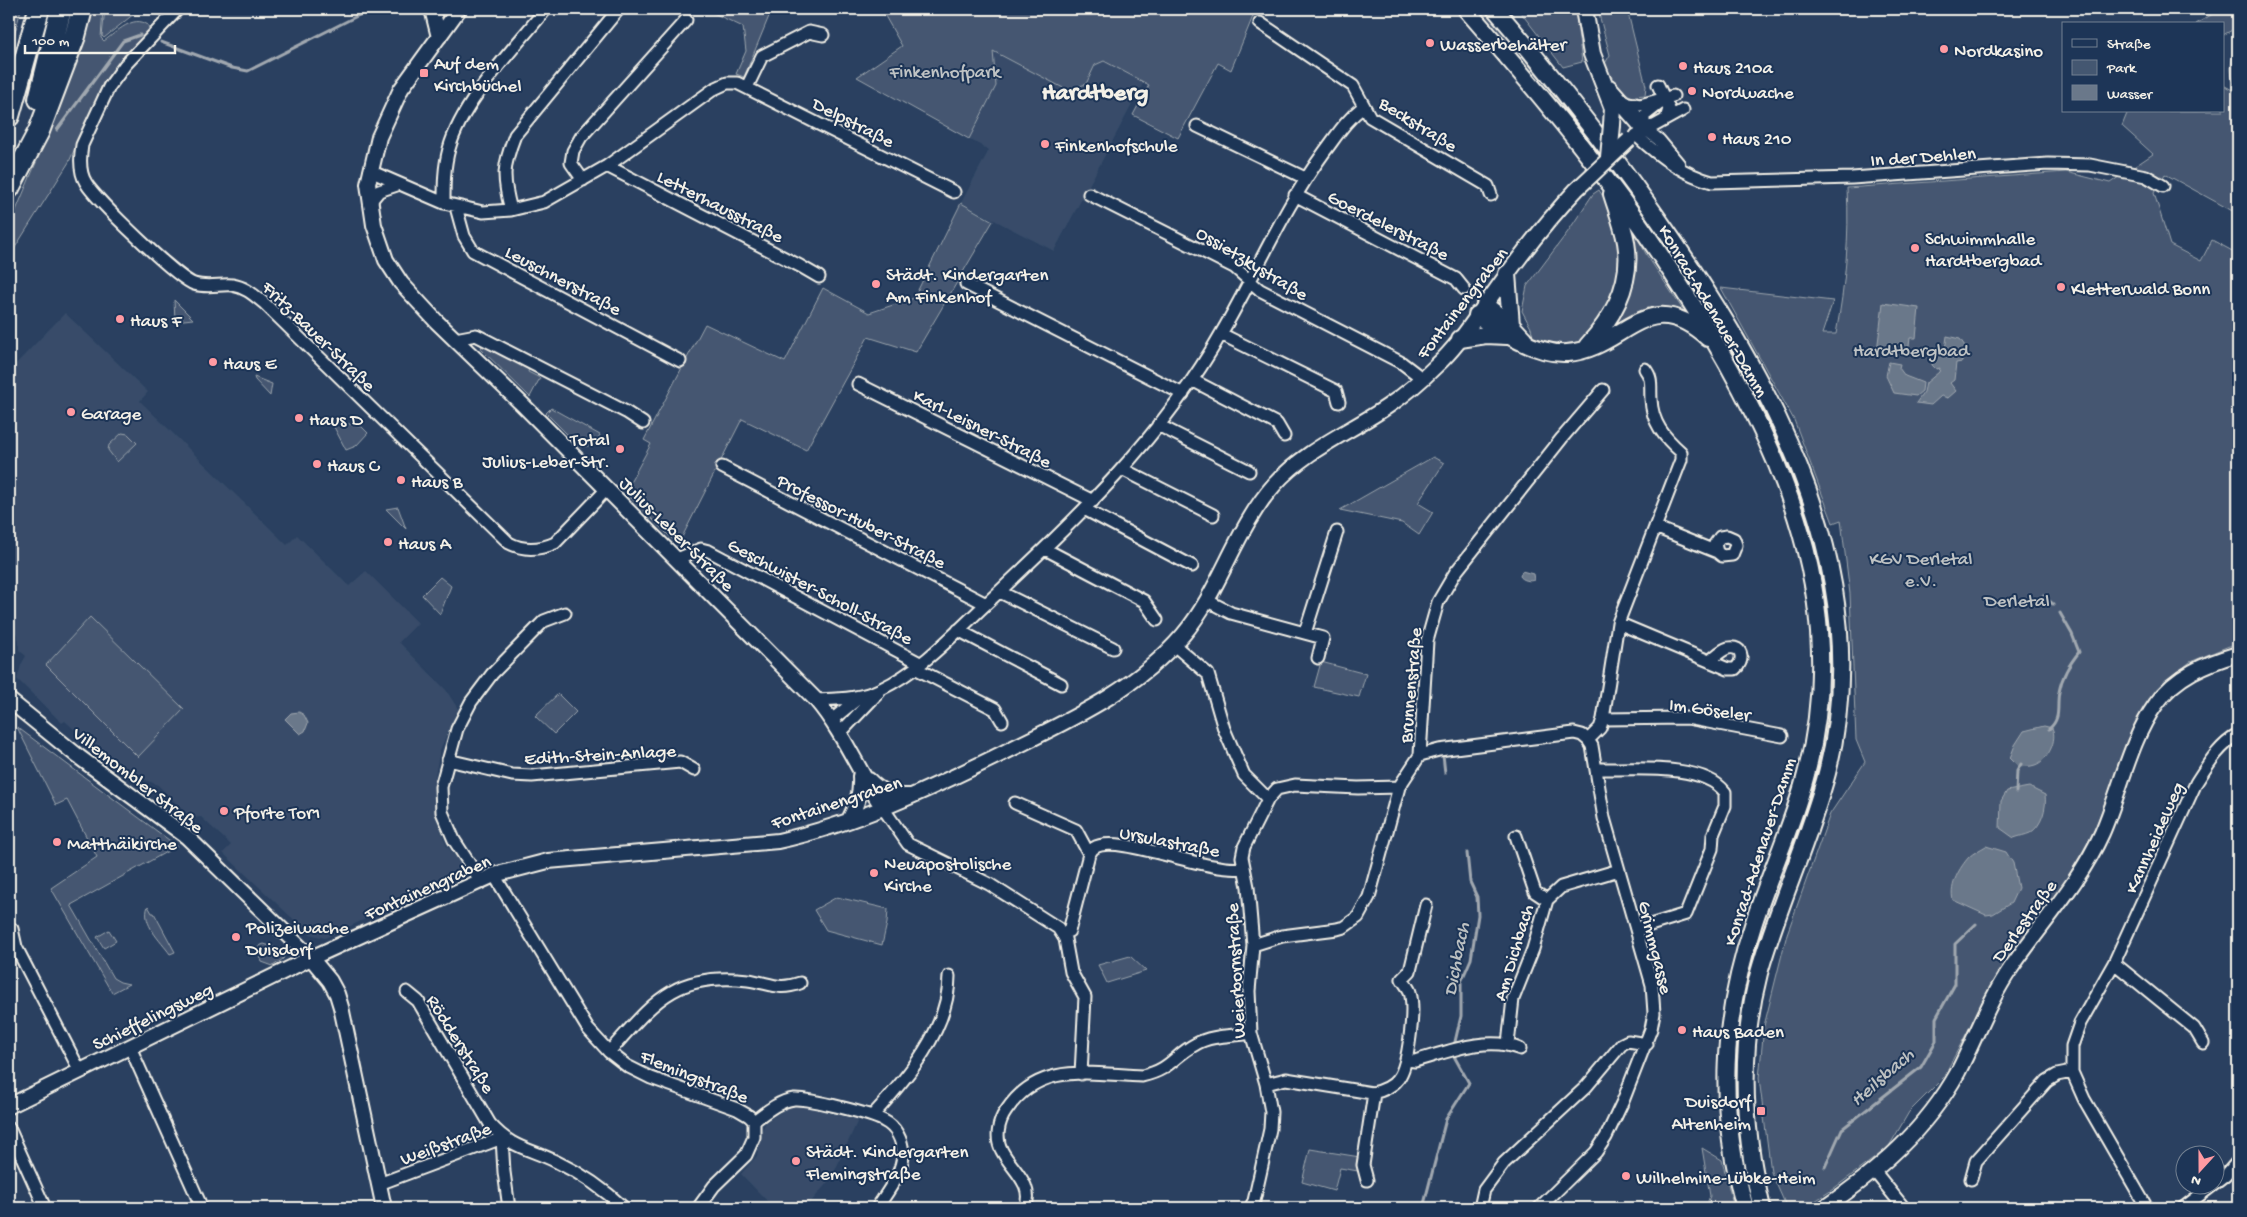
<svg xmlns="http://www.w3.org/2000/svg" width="2247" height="1217" viewBox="0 0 2247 1217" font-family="'Gochi Hand',sans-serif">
<rect width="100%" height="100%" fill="#2a4060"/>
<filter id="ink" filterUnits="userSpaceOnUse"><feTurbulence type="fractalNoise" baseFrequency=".02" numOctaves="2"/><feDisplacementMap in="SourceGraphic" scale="10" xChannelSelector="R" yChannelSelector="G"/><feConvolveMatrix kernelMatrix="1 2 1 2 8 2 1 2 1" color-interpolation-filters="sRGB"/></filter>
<g filter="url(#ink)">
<path fill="#374c69" d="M1047,29l97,53 -90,169 -93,-48 28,-53 -20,-11 27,-53 -3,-35z
M65,313l83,79 -8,9 147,144 10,-10 52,51 17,-15 52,52 -19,19 47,48 12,19 -18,41 -5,25v30l3,17 8,23 21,26 -142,67 -16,-4 -86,-81 8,-8 -30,-28 -10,1 -33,-33 -42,-17 -51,-47 -3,2 -45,-44 4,-14 5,-9 -7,-6v-9l-3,-8 -7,-7v-255z
M790,1106l17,1 51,13 -26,57 -26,31h-32l-33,-34 16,-18 4,-24 5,-10z"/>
<path fill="#445771" stroke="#9ca4ac" d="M9,9h12l-12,47z
M92,9h11l-2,29 3,3c13,-9 29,-27 44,-16l1,5 -31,33 -15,20 -34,79 -60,95v-30l45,-107z
M105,9h35l-36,29 -2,-2z
M705,9h67l-28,68 -8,-3 10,-23 -3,-24z
M881,9h375l-25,61 -13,-7 -40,75 -45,-23 16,-30 -45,-24 -9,4 -9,19 -19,6 -74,-39 3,35 -27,53 -112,-62 45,-31z
M1474,9h12l41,47 70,87 121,176 75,145 35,118 6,96 -10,80 -75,233 8,217h-4l-19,-81 1,-103 20,-84 49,-137 15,-228 -16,-61 -11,-32 -43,-95z
M1518,9h57l7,53 -19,5z
M1600,9h27l19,77 -1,9 -10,1 -1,2 -14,-8 -16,-25 6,-10 -10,-37z
M2221,9h17v18l-15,8v-11h-27z
M2238,48v38l-4,-1c-4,-13 -5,-27 4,-37z
M2223,85l15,8v121l-73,-40 -11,19 16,52 31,16 11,-21 26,14v391l-9,1 -39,16 -30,25 -24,35 -44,114 -26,44 -73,103 -50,95 -34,34 -21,36 -59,44 -25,16h-17l-16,-36 -12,-94 5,-52 23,-92 43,-120 35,-52 -9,-22 -6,-146 -9,-74 -8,3 -39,-103 -73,-132 112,13 -11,33h14c9,-49 14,-97 11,-146l219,-16 44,11 43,-29 -31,-28 6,-15h95z
M1599,190l14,23 9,30 -6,55 -17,28 -21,16 -23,3 -22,-8 -2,-9 -9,-17 5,-25 40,-53 26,-39z
M961,203l32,18 -77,131 -48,-15 -62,113 -64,-31 -64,126 -53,-53 26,-48 -7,-4 61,-116 80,38 38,-74 46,25 45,-15z
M1623,215l9,11 14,28 41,62 -83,20 14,-20z
M174,300l19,19 -18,2z
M482,344l47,24 -1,4 12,6 -10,19 -49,-48z
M254,377l18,7 -2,12 -15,-16z
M551,408l49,27 -5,10 -15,2 -34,-34z
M337,421l25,6 6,6 -12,13 -10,4 -12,-23z
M122,433l6,1 9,9 -20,19 -9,-12 1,-5z
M1433,457l11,6 -26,40 15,9 -14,23 -17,-12 -62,-13z
M398,507l8,22 -20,-20z
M440,577l11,9 -11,28 -18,-19z
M90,617l94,92 -46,48 -92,-92z
M1321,662l45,12 -7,23 -45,-10z
M558,694l18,18 -22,22 -19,-18z
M17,727l160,119 -106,59 42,73 7,4 9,2 -17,9 -61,-105 46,-31 -30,-57 -11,5z
M837,897l51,12 -1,14 -5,22 -56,-15 -12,-20z
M148,906l4,7h2l21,39 -5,2c-9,-13 -29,-30 -22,-48z
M109,930l7,11 -12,7 -7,-11z
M264,944l19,6 2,3 -2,6 -10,7 -11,-4 -5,-13 2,-3z
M1130,956l16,15 -39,12 -9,-18z
M1702,1148l20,12 12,48h-29l5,-12z
M1310,1149l50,8 -2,14 -18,-3 -6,23 -32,-9z"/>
<path fill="#6a788a" stroke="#a1a8b0" d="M1883,303l36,5 -3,30h-6l-2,17 -31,-4z
M1947,336l13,3 5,7 -3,16 -6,1 -2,17 -4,3 6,8 -8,7 -7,-2 -10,9 -15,-2 8,-11 2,-9 13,-11 1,-4 -4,1 -4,-4 2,-12 11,-3z
M1889,362l11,2 -1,4 6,8 18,7 -1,8 -6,5 -22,-3 -8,-17z
M1522,571l11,3 1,6c-4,2 -12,0 -14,-4z
M299,712l5,3 4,8 -3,8 -5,3 -15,-15 6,-6z
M2044,726l8,2c6,11 -4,33 -17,37 -5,2 -11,1 -16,2l-9,-9 5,-13 9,-14z
M2029,787l16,8c2,12 -3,31 -15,38 -4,2 -11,3 -16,5l-14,-10 1,-27 6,-10z
M1986,846l20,6 7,11 5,25 -7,15 -18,11 -7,1 -33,-15c-4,-15 7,-33 16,-43 4,-4 12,-8 17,-11z"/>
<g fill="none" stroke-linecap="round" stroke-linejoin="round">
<path stroke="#a1a8b0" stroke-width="3" d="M161,42l71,26 16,3 123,-62
M57,130l66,-89 17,-6
M2043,596l10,8
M2049,729c13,-11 7,-23 10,-37 3,-16 10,-27 20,-40l-7,-18 -12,-21
M1443,755l2,18
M2016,792l1,-21 4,-7
M1454,1046l7,-30v-34l10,-23 7,-44 -1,-18 -7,-15 -3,-29
M1825,1167l17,-38 79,-62 15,-26v-23l19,-34v-40l21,-20
M1423,1208l23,-89 23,-36 -14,-25v-5"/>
<defs>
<path id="minor" d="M178,9l-53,56 -16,22 -27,58c-2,12 -3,27 4,38 9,16 92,96 108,101 13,4 26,0 38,1 14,2 23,11 33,19l244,239c15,8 30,7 46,0l52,-54
M1260,23l93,63 17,31 118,69 3,9
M1658,85l11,24 -3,10
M747,87l15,-31 47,-24 14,3
M1622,102l18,3 33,-9
M1197,126l108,52
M1644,128l15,12 20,24
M1644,128v-12l19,-15
M1644,128l10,-2 29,-16
M1636,135c22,21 46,39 76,47l140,-4 196,-14 42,1 56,11 17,10
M607,166l193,100 19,11
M370,171l74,32 39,9 28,-2 33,-8 63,-36 107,-77 13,-6h10l217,109
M583,180l-12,-17 2,-12 8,-14 105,-117
M1089,194l145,73 26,23 142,73 21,16
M1295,195l161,84 8,10
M370,202l9,-11 21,-7
M444,203c0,-18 0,-36 5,-54 13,-48 65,-100 96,-139
M456,207l8,29 9,15 207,110
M511,210c-9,-33 -8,-44 4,-75l103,-125
M966,284l217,110
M1221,334l115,57 3,11
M455,339l21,-4 150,77 17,11
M1192,380l85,44 7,12
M858,384l235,117
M1158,425l91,46
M722,467l264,137
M1122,469l91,46
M1086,510l106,56
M1655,527l62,25 -2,-8 5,-7 7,-1 7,3 2,6 -4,10 -10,1 -5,-4
M1045,549l99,52 13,19
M677,559l24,-10 8,2 211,112
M1000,592l113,56
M1206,600l25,13 92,25 -5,20
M1618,623l110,46h7c9,-7 9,-24 -7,-21 -7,2 -12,8 -17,12
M958,630l103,54
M1305,633l32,-101
M1174,645l34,29 16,55 20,46 24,24
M915,668l80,41 7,12
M816,700c23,-1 45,-1 65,-11 40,-19 72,-54 104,-84 88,-83 177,-166 237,-273 35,-60 62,-125 103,-181 12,-16 22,-32 38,-44
M833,719l27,-22
M1603,719l84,-1 95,18
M841,732l38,-40
M1420,755l19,-5 135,-17 8,2 6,5
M448,760l64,15 20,1 148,-14 14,8
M1596,769c34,1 106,-7 129,23v14l-12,29 -1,14 -26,65 -49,15
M1015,803l61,27 13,24
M883,808l25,36 81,40 69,44 7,11 6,33 14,25 -4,77
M1516,836l19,56 12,8
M494,875l94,154 21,23 18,14 24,12 86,31 12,7 5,5v16l-8,18 -32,31 -16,22
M480,880l-26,-40 -12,-28 -1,-25 16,-58 14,-27 21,-28 52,-53 21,-8
M12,929l4,18 64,124
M1063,934l6,-3 20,-77c2,-2 3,-5 5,-6 22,-16 115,26 149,20
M1253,945l29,-9 55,-7 7,-2 14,-10 11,-20 30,-110 21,-32 7,-114 11,-39 17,-29 107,-135 41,-48
M2114,963l80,65 9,15
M407,992l11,9 72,123c22,25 39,24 67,38 25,12 47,27 67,46
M1508,1044l5,-45 20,-50 14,-49 14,-13 58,-17
M130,1047l72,161
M609,1052c45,-50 65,-80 139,-72 22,3 30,11 52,3
M1406,1060l9,1c32,-9 73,-26 105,-12
M1266,1084l20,-5 86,14c10,-2 20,-6 26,-14 11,-14 17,-70 12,-87 -1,-4 -6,-9 -8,-13l8,-8 16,-66
M872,1116c35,-38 77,-86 77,-140
M754,1121c12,-9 25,-20 40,-22 14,-1 78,15 90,22 12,6 18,19 19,32 0,20 -16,39 -26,55
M9,1128l36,80
M502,1138l2,34 5,36
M1875,1172l29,36
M1971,1179l5,-18 71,-80 10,-6 15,-3
M1367,1180l-4,-15 11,-72
M379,1184l123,-46
M1025,1208c10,-23 -13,-38 -23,-57 -7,-12 -4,-29 4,-40 33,-50 83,-37 136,-35 30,-7 31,-20 54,-32 15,-9 38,-8 55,-11
M1250,1208l4,-7 7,-31 9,-41 1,-17 -5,-28 -15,-51 -2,-42 4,-46 -5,-58 -6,-30 2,-10 24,-48 9,-10 18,-4 63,3 41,-1
M1480,1208l4,-18 20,-27 82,-76 36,-43 6,-3 19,3
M1539,1208l57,-56 10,-15 17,-36 28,-72 3,-16 -2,-28 -48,-167 -12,-72 -4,-6 12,-12 3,-9 15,-96 63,-163v-8c-17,-15 -29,-29 -30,-53 -1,-12 2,-20 -6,-30
M2147,1208l-63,-109 -12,-27v-26l8,-23 34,-60 82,-180c11,-17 23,-38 42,-48
M2183,1208l42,-32 13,-15"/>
<path id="tertiary" d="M432,9l7,28
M459,9l-58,80 -22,48 -11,47 6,41 12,35 15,23 36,39 86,83 293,295c28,33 43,73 67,108
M9,700l70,57 108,80 124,121 19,23 7,13 4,13 43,201
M869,780c11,12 25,17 41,16
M849,820c8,-16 12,-26 11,-44
M9,1106l302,-148 183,-83 54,-14 230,-20c78,-17 152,-52 223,-87 66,-33 133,-62 182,-119 38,-45 52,-106 91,-150 32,-36 76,-53 114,-79 18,-12 34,-26 49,-41 22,-20 38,-47 56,-71 26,-37 53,-72 83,-104
M1824,1208c54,-37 102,-78 134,-136 18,-35 31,-72 53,-104 31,-45 69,-86 91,-135 18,-41 28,-93 54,-129 19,-28 51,-41 82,-50"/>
<path id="secondary" d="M1466,9c49,57 98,113 143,174 31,40 59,83 86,126 89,143 157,298 110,469 -13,49 -35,95 -51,144 -33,100 -37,184 -9,286
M1495,9c63,73 122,150 177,230 107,157 205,338 155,534 -18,68 -49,132 -68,200 -20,77 -16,158 3,235
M1584,9l8,45 21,54 -1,17
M1609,88l35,40
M1507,274l4,51
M1485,305l26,20 13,14
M1477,315c23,17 61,40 90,38 58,-4 79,-71 141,-15
M1460,339l26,-4 21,1
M1587,346c27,-29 46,-64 39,-104 -3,-16 -9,-32 -14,-48"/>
<path id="motorway" d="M39,99l22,-90
M9,116l30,-107
M9,188l30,-57 36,-95 7,-27"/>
</defs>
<use href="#minor" stroke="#f4f1e8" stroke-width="15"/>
<use href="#tertiary" stroke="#f4f1e8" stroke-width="18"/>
<use href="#secondary" stroke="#f4f1e8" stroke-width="20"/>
<use href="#motorway" stroke="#f4f1e8" stroke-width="24"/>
<use href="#minor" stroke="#1d3557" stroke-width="11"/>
<use href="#tertiary" stroke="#1d3557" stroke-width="14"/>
<use href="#secondary" stroke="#1d3557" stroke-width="16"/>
<use href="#motorway" stroke="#1d3557" stroke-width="20"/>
<defs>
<path id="tertiary-bridge" d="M1576,190l53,-50"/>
<path id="secondary-bridge" d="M1609,157l3,-32"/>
</defs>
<use href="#tertiary-bridge" stroke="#f4f1e8" stroke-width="18" stroke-linecap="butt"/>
<use href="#secondary-bridge" stroke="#f4f1e8" stroke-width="20" stroke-linecap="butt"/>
<use href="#tertiary-bridge" stroke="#1d3557" stroke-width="14"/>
<use href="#secondary-bridge" stroke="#1d3557" stroke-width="16"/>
</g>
</g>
<g fill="#ff9aa2" stroke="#1d3557" stroke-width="2">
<circle cx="1430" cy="43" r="5"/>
<circle cx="1944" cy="49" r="5"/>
<circle cx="1683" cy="66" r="5"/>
<rect x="419" y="68" width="10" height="10" rx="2.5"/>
<circle cx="1692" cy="91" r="5"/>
<circle cx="1712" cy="137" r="5"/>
<circle cx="1045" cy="144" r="5"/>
<circle cx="1915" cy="248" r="5"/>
<circle cx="876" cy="284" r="5"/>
<circle cx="2061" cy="287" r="5"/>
<circle cx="120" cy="319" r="5"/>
<circle cx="213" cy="362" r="5"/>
<circle cx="71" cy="412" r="5"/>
<circle cx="299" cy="418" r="5"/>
<circle cx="620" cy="449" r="5"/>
<circle cx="317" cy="464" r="5"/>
<circle cx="401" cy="480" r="5"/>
<circle cx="388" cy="542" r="5"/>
<circle cx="224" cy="811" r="5"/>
<circle cx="57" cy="842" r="5"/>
<circle cx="874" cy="873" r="5"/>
<circle cx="236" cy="937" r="5"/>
<circle cx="1682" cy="1030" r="5"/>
<rect x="1756" y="1106" width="10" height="10" rx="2.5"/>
<circle cx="796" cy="1161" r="5"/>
<circle cx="1626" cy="1176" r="5"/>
</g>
<g text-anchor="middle" stroke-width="4" stroke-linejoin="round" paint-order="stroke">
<g font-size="19" fill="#f4f1e8" stroke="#1d3557" text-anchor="start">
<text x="1440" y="50">Wasserbehälter</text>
<text x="1954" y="56">Nordkasino</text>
<text x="434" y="69">Auf dem<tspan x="434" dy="22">Kirchbüchel</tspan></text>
<text x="1693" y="73">Haus 210a</text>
<text x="1702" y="98">Nordwache</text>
<text x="1722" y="144">Haus 210</text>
<text x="1055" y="151">Finkenhofschule</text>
<text x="1925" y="244">Schwimmhalle<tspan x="1925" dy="22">Hardtbergbad</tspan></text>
<text x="886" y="280">Städt. Kindergarten<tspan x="886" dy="22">Am Finkenhof</tspan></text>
<text x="2071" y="294">Kletterwald Bonn</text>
<text x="130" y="326">Haus F</text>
<text x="223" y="369">Haus E</text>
<text x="81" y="419">Garage</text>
<text x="309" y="425">Haus D</text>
<text x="610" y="445" text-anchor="end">Total<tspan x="610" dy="22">Julius-Leber-Str.</tspan></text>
<text x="327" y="471">Haus C</text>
<text x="411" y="487">Haus B</text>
<text x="398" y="549">Haus A</text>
<text x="234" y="818">Pforte Tor1</text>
<text x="67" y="849">Matthäikirche</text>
<text x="884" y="869">Neuapostolische<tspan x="884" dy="22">Kirche</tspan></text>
<text x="246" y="933">Polizeiwache<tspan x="246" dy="22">Duisdorf</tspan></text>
<text x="1692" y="1037">Haus Baden</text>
<text x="1751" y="1107" text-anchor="end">Duisdorf<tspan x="1751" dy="22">Altenheim</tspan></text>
<text x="806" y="1157">Städt. Kindergarten<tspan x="806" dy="22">Flemingstraße</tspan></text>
<text x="1636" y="1183">Wilhelmine-Lübke-Heim</text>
</g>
<g font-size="19" fill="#bfc3c4" stroke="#1d3557">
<text x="945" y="77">Finkenhofpark</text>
<text x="1911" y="356">Hardtbergbad</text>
<text x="1921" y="564">KGV Derletal<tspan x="1921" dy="22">e.V.</tspan></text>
<text x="2017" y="606">Derletal</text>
</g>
<g font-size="19" fill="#f4f1e8" stroke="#1d3557">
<text transform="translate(854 121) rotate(27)" y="7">Delpstraße</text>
<text transform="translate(1419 123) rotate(32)" y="7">Beckstraße</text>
<text transform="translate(1923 155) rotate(-4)" y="7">In der Dehlen</text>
<text transform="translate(721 205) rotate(27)" y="7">Letterhausstraße</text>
<text transform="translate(1389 224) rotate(27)" y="7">Goerdelerstraße</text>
<text transform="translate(1253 262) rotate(31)" y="7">Ossietzkystraße</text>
<text transform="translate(564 279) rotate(28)" y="7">Leuschnerstraße</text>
<text transform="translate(1461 302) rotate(-52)" y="7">Fontainengraben</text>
<text transform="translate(1715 310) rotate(59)" y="7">Konrad-Adenauer-Damm</text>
<text transform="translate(320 335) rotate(44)" y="7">Fritz-Bauer-Straße</text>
<text transform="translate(983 427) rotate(27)" y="7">Karl-Leisner-Straße</text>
<text transform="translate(862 520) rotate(27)" y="7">Professor-Huber-Straße</text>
<text transform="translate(678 533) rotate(45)" y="7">Julius-Leber-Straße</text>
<text transform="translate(821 590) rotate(28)" y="7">Geschwister-Scholl-Straße</text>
<text transform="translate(1409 685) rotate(-85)" y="7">Brunnenstraße</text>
<text transform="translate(1710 708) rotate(8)" y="7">Im Göseler</text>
<text transform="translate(600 753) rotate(-3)" y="7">Edith-Stein-Anlage</text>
<text transform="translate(139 779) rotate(38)" y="7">Villemombler Straße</text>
<text transform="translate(836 801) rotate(-18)" y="7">Fontainengraben</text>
<text transform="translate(2153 837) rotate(-66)" y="7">Kannheideweg</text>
<text transform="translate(1170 840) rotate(11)" y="7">Ursulastraße</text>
<text transform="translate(1758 851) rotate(-72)" y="7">Konrad-Adenauer-Damm</text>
<text transform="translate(427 886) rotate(-24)" y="7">Fontainengraben</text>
<text transform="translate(2023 920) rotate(-54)" y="7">Derlestraße</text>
<text transform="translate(1657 947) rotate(76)" y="7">Grimmgasse</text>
<text transform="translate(1512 952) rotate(-73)" y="7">Am Dichbach</text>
<text transform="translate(1234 971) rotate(-93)" y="7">Weierbornstraße</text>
<text transform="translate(152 1015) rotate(-26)" y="7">Schieffelingsweg</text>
<text transform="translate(462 1043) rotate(58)" y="7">Rödderstraße</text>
<text transform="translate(695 1075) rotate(22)" y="7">Flemingstraße</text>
<text transform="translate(445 1142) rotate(-20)" y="7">Weißstraße</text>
</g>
<g font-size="20" font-style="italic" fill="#bdc1c2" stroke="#1d3557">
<text transform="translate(1455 959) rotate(-79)" y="7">Dichbach</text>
<text transform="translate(1881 1076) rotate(-41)" y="7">Heilsbach</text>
</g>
<g font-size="24" font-weight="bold" fill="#f4f1e8" stroke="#1d3557">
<text x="1095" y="99">Hardtberg</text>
</g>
</g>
<rect width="2247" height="1217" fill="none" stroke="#1d3557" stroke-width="30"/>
<rect x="15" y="15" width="2217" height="1187" fill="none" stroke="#f4f1e8" stroke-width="2" filter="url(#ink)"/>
<rect x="2062" y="22" width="162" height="90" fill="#1d3557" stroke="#738091"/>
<rect x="2072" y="39" width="25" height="8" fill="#1d3557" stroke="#738091"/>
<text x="2107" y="48" font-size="15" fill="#f4f1e8">Straße</text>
<rect x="2072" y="60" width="25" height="15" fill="#445771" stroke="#738091"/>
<text x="2107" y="72" font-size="15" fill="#f4f1e8">Park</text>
<rect x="2072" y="85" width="25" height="15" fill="#6a788a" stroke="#738091"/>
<text x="2107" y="98" font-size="15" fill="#f4f1e8">Wasser</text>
<g transform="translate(2200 1170) rotate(201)"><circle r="24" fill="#1d3557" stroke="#738091"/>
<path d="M0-4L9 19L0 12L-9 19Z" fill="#ff9aa2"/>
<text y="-8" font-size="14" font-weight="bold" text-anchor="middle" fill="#f4f1e8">N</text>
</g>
<path d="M25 45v8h150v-8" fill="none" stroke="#f4f1e8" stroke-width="2.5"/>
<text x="32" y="45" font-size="15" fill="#f4f1e8" stroke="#1d3557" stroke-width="4" paint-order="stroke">100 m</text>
</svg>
